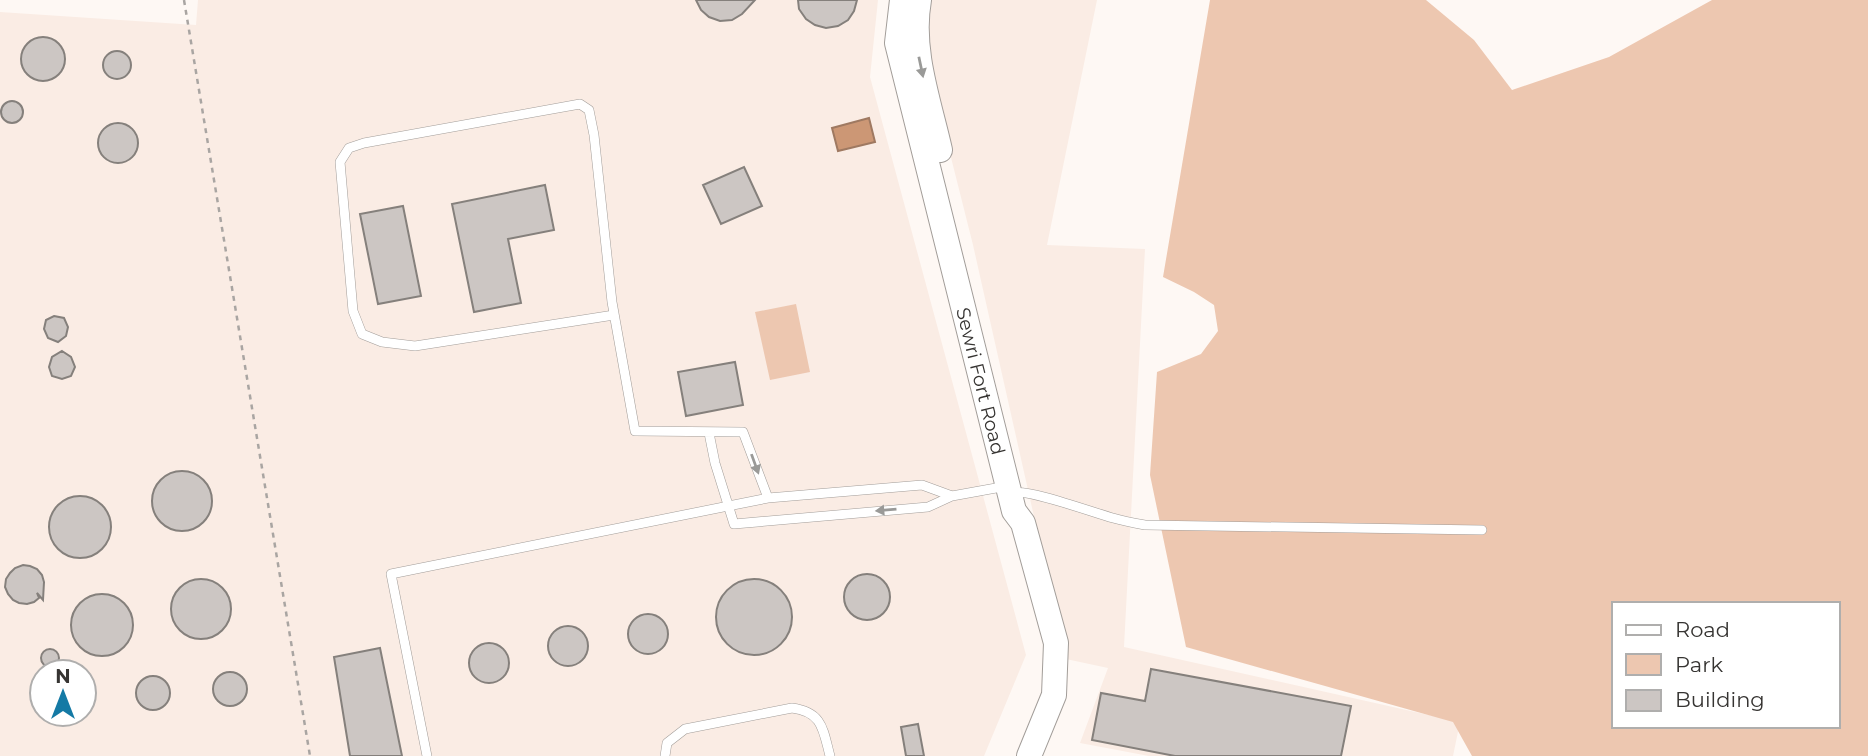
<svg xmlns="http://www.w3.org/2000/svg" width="1868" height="756" viewBox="0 0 1868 756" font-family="Montserrat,sans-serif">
<rect width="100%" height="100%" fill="#fef8f4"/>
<path fill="#faece4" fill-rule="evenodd" d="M198,0h680l-8,77 156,578 -42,101h-984v-744l196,13zM42,672h42v42h-42z
M922,0h175l-50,245 98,4 -21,398 336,75 -7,34h-304l-69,-13 28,-75 -42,-9 -93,-414 -51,-203z"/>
<path fill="#edc7b0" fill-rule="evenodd" d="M1210,0h216l48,40 38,50 97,-33 103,-57h156v756h-396l-19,-34 -267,-75 -36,-172 7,-103 44,-18 17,-23 -4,-26 -20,-13 -31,-15zM1614,604h224v122h-224z
M796,304l14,68 -40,8 -15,-68z"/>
<path fill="#cc9775" stroke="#9f7961" stroke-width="2" d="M869,118l6,24 -37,9 -6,-23z"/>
<path fill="#ccc6c3" stroke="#85807c" stroke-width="2" d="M696,0h59l-13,14 -10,6 -12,1 -11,-4 -8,-7z
M798,0h59l-3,11 -6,9 -10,6 -12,2 -11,-3 -9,-6 -7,-10z
M21 59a22 22 0 1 1 44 0a22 22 0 1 1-44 0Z
M103 65a14 14 0 1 1 28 0a14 14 0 1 1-28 0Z
M1 112a11 11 0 1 1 22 0a11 11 0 1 1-22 0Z
M98 143a20 20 0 1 1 40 0a20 20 0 1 1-40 0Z
M744,167l18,39 -41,18 -18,-39z
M545,185l9,45 -46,9 13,64 -47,9 -22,-108z
M403,206l18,90 -43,8 -18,-90z
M54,316l10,2 4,9 -2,9 -8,6 -10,-4 -4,-9 2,-9z
M62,351l9,6 4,10 -4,9 -9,3 -10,-3 -3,-9 3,-10z
M735,362l8,43 -57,11 -8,-44z
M152 501a30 30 0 1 1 60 0a30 30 0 1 1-60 0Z
M49 527a31 31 0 1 1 62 0a31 31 0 1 1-62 0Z
M23,565l7,1 7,3 5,6 2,7 -1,18 -6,-7 2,5 -5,4 -7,2 -8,-1 -6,-3 -5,-6 -3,-7 1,-8 4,-6 5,-5z
M844 597a23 23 0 1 1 46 0a23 23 0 1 1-46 0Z
M716 617a38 38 0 1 1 76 0a38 38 0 1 1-76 0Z
M171 609a30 30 0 1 1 60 0a30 30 0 1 1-60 0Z
M71 625a31 31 0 1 1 62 0a31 31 0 1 1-62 0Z
M628 634a20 20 0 1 1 40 0a20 20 0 1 1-40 0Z
M548 646a20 20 0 1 1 40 0a20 20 0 1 1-40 0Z
M469 663a20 20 0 1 1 40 0a20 20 0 1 1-40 0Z
M380,648l22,108h-52l-16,-99z
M41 658a9 9 0 1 1 18 0a9 9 0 1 1-18 0Z
M1151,669l200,37 -10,50h-166l-83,-16 9,-47 44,8z
M213 689a17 17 0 1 1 34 0a17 17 0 1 1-34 0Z
M136 693a17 17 0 1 1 34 0a17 17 0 1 1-34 0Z
M918,724l6,32h-18l-5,-29z"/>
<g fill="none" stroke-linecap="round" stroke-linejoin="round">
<defs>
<path id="lane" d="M614,315l-199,31 -33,-4 -20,-8 -9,-23 -13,-149 9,-14 15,-5 216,-39 9,6 5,25 18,167 23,129 108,1 25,66 154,-13 30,11
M709,433l6,30 19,61 194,-17 24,-11 55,-10
M1013,493c14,-5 81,20 100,25 10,3 21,5 32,7l337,5
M427,756l-36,-182 377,-76
M665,756l2,-13 18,-14 107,-21c31,4 31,22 38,48"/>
<path id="secondary" d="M902,0l-5,43 117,468 9,12 33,120 -2,52 -25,61
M919,0c-9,50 10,101 21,150"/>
</defs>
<use href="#lane" stroke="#a29d99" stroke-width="10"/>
<use href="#secondary" stroke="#a29d99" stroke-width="26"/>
<path stroke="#a9a5a2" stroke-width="2.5" stroke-dasharray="5 5" stroke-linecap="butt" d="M184,0l126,756"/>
<use href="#lane" stroke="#fff" stroke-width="9"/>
<use href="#secondary" stroke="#fff" stroke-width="24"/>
</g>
<defs><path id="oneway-solid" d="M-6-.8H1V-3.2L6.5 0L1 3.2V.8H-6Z" transform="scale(1.75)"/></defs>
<g fill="#9a9a98">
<use href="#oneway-solid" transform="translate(921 67) rotate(78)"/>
<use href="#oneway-solid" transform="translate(755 464) rotate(70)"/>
<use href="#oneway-solid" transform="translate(886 510) rotate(175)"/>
</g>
<g text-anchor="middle" stroke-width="5" stroke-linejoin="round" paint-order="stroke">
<g font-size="19" fill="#363432" stroke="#fff">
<text transform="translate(981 381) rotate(76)" y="7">Sewri Fort Road</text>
</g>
</g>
<rect x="1612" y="602" width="228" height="126" fill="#ffffff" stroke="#afaead" stroke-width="2"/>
<rect x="1626" y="625" width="35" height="10" fill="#ffffff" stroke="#afaead" stroke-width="2"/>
<text x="1675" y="637" font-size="21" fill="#363432">Road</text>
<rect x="1626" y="654" width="35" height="21" fill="#edc7b0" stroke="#afaead" stroke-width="2"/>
<text x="1675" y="672" font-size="21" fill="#363432">Park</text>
<rect x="1626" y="690" width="35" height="21" fill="#ccc6c3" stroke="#afaead" stroke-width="2"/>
<text x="1675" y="707" font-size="21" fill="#363432">Building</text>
<g transform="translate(63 693)"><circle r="33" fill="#ffffff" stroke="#afaead" stroke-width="2"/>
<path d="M0-5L12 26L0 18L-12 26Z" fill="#147aa5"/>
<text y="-10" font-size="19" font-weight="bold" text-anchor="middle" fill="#363432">N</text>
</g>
</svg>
